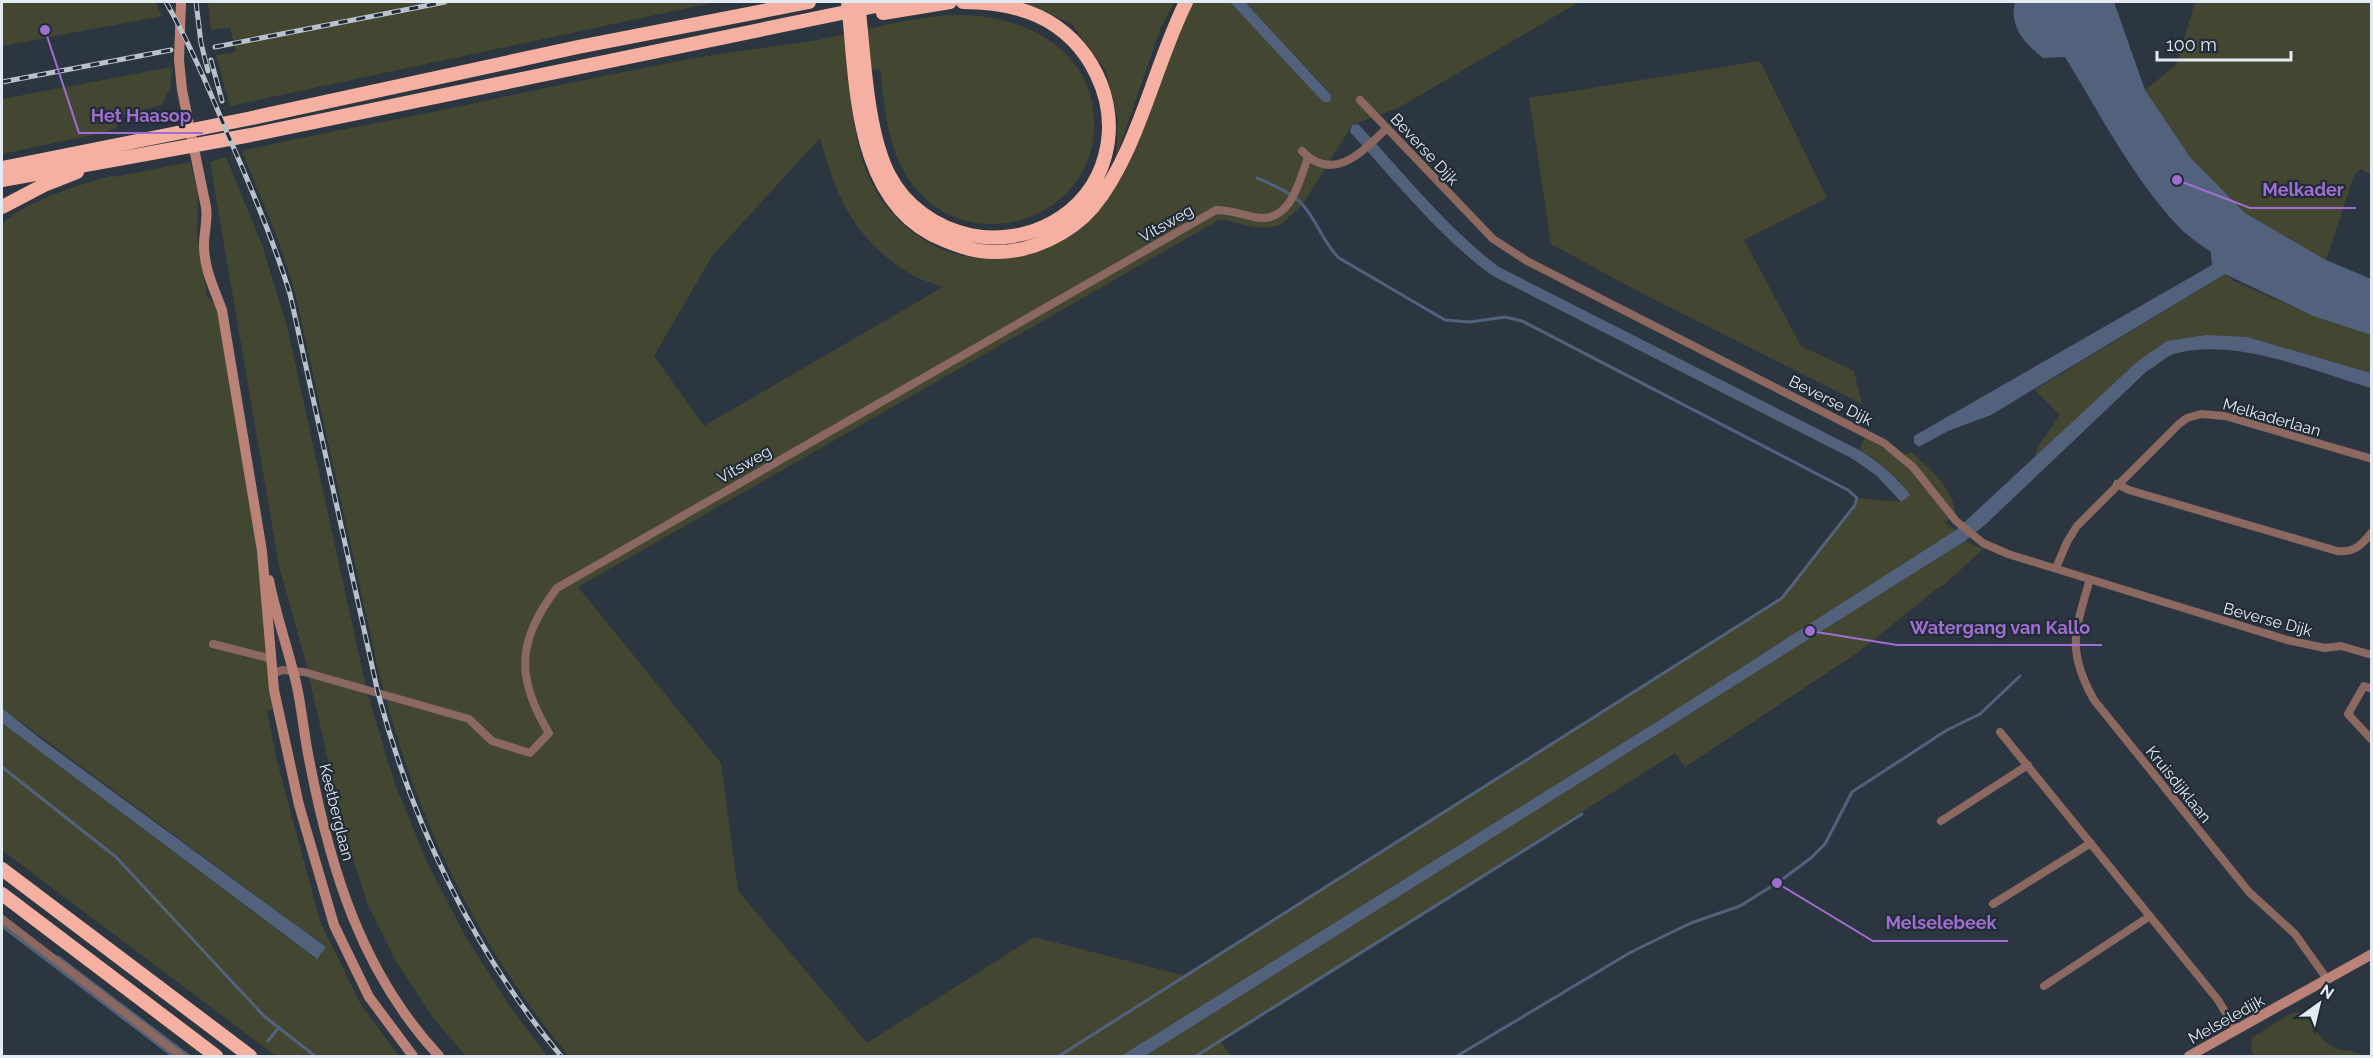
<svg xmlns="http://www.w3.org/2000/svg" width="2373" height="1058" viewBox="0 0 2373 1058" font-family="Raleway,sans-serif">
<rect width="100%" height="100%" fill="#2c3641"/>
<path fill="#434731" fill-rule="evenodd" d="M2,2h153l7,14 -160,30z
M208,2h508l-486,104 -14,-51 20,-3 -6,-25 -19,3z
M1024,2h151l-14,25 -45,130 2,-37 -12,-49 -34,-47z
M1193,2h37l93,100 8,-8 -86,-92h334l-179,105 -48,18 -50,80 -22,20 -14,3 -13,-1 -27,-7h-7l-641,367 143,176 17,128 129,152 167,-106 152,39 596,-378 73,-92 2,-8 44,4 4,-4 -6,-18 -26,-22 -14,-8 7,-14 32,22 13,-6c17,15 44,38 44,62l-10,9 11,7 -298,191 -537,335h-552c-94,-112 -156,-245 -191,-387l-83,-377 -17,-53 -36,-88c68,-16 137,-28 205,-42 81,-17 161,-35 243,-50 40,-7 81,-12 122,-18 51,-9 116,-31 167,-25 58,7 112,39 115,103 5,101 -127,144 -184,62 -23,-33 -25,-73 -30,-112l-35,5h3c5,45 9,97 39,133 64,79 167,62 224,-14 8,-10 13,-25 18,-36 24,-51 36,-108 64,-155zM820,138c16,59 35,102 89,135 10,7 23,9 34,14l-239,139 -50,-70 58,-100z
M2195,2h176v173l-10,-6 -7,6 -28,85 -81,-47 -55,-56 -45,-67 31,-25z
M1760,61l67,137 -83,42 57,106 53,25 8,33 -228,-115 -83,-45 -22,-146z
M172,67l-1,19 -9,19 -43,11 -3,12 -15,5 -99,21v-55z
M226,157l36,88 25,81 80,366 27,89 31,77 40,78 44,69 38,51h-81l-32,-37 -38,-58 -28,-56 -23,-70 -40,-176 -26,-93 -69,-404z
M190,162l8,31 -1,42 10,61 10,11 41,251 15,151 -6,2 10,50 43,160 40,82 39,53h-123l-274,-206v-127l314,236 10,-12 -324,-239v-485c31,-25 74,-37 112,-48l2,2z
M2225,274l9,7 79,35 58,19v38l-124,-36 -80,4 -28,19 -104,98 2,-10 23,-33 -25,-25z
M1965,541l18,8 -39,36 -6,3 -81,65 -172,114 -10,-14 -455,288 11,15h-86z
M2298,1012c16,8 19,26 33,34 11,7 22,2 32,10h-109l-3,-7 1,-11 36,-23z"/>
<path fill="#52627c" d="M1230,2h15l86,93 -1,7h-7z
M2015,2h99l31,88 45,67 55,56 81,47 45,19v56l-58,-19 -88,-42 -234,141 -43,16 -29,16 -5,-4v-7l298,-171 -1,-13c-11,-8 -24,-16 -33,-26 -46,-49 -78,-112 -113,-169l-22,1c-19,-15 -34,-31 -28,-56z
M1358,124c43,46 91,106 141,143l360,183c20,12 37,26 51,45l-9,7 -24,-26 -24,-17 -360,-183c-51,-36 -100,-97 -143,-144l2,-7z
M2206,335l41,2 124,36v15c-58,-17 -136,-51 -197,-34 -9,3 -18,12 -27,17l-161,153 -21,17 -820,515h-24l537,-335 298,-191 183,-170 28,-19z
M2,708l39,31 285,208 -9,12 -315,-236z"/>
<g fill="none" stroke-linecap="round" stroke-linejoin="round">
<path stroke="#52627c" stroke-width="3" d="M2,767l114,90 148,159 51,40
M2,926l171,130
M58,957l131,99
M268,1041l11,-14
M1059,1056l723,-458 73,-93 2,-7 -9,-8 -326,-169 -17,-4 -35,5 -25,-2 -106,-62c-16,-15 -22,-38 -37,-54 -12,-12 -29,-19 -45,-26
M1196,1056l386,-242
M1457,1056l174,-104 60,-29 49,-17 37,-23 34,-25 14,-14 27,-52 95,-62 33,-16 40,-38"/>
<path stroke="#8b6860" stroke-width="8" d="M1360,100l133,139 34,22 357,182 29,24 43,54 27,22 25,11 279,86 38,8 16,-2 31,9
M1302,151c32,33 61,0 85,-23
M2117,484l12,6 208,61c17,2 25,-6 35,-19
M2056,568l11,-26 10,-16 102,-102 8,-6 14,-4 24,2 147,43
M2090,579c-15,52 -24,71 4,121l155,192 46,42 32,45
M213,644l59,15
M273,674l9,-4 22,2 165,47 23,22 38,12 19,-20c-34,-56 -32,-93 8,-145l659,-378c14,0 24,4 38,7 36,8 45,-34 54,-60
M2372,689l-8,-3 -16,28 24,26
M2000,732l218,268 18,30
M1941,821l87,-56
M1993,904l98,-61
M2,919l179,137
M2044,986l106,-70"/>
<path stroke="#bb8377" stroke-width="10" d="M181,2l-2,58 3,30 24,117c2,13 -2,25 -2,38 0,24 10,43 18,65l40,241 12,139 25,115 35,120 35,72 44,59
M269,580c7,36 20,71 28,107 5,23 7,48 12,72 21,109 52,213 130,297
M2189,1056l183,-102"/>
<path stroke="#f6b0a2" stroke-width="14" d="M848,2c9,81 5,203 96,238 17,7 34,13 53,12 34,0 73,-18 96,-45 45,-55 61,-141 93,-205
M858,2c6,51 8,128 31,173 16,31 47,53 81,60 57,12 120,-20 135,-79 15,-55 -15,-116 -67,-140 -22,-10 -50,-14 -75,-14
M883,13l67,-11
M2,168l245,-49 331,-72 231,-45
M2,180l249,-45 644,-133
M2,207l42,-22 33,-13
M2,869l248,187
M2,894l214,162"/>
<defs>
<path id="rail" d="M166,2c24,42 43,87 62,133 23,52 45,104 62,159l88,399c35,132 95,258 183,363
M196,2l5,41 7,28
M215,47l230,-45
M211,60l11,41
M2,82l169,-32"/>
</defs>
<use href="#rail" stroke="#bac1ca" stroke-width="5"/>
<use href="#rail" stroke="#222c37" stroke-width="3" stroke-dasharray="9" stroke-linecap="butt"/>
</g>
<g text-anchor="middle" stroke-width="4.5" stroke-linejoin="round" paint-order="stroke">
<g font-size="16" fill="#e4eaf2" stroke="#222c37">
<text transform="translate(1425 149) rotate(47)" y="6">Beverse Dijk</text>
<text transform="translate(1166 223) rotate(-30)" y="6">Vitsweg</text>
<text transform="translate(1831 400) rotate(27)" y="6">Beverse Dijk</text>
<text transform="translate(2272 417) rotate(16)" y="6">Melkaderlaan</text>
<text transform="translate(744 464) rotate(-30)" y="6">Vitsweg</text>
<text transform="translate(2268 619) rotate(15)" y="6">Beverse Dijk</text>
<text transform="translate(2179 784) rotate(51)" y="6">Kruisdijklaan</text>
<text transform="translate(337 812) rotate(76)" y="6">Keetberglaan</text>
<text transform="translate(2226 1019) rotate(-29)" y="6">Melseledijk</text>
</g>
</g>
<path fill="none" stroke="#a06ed1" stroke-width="2" d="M45 30L79 133H203M2177 180L2250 208H2356M1810 631L1897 645H2102M1777 883L1873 941H2008"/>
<g fill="#a06ed1" stroke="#222c37" stroke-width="2">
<circle cx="45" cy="30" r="6"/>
<circle cx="2177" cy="180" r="6"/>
<circle cx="1810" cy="631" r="6"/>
<circle cx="1777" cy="883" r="6"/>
</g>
<g font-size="18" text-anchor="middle" font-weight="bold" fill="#a06ed1" stroke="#222c37" stroke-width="4.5" stroke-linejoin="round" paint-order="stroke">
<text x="141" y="122">Het Haasop</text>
<text x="2303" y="196">Melkader</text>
<text x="2000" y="634">Watergang van Kallo</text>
<text x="1941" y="929">Melselebeek</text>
</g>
<rect width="2373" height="1058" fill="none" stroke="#e4eaf2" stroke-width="6"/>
<g transform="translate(2319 1004) rotate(34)" stroke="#222c37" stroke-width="4.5" paint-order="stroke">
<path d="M0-4.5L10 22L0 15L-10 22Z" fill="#e4eaf2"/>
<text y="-9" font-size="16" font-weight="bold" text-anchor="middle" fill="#e4eaf2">N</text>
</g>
<path d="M2157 51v9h134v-9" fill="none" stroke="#e4eaf2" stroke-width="3"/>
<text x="2166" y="51" font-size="18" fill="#e4eaf2" stroke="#222c37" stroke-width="4.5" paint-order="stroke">100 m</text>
</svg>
